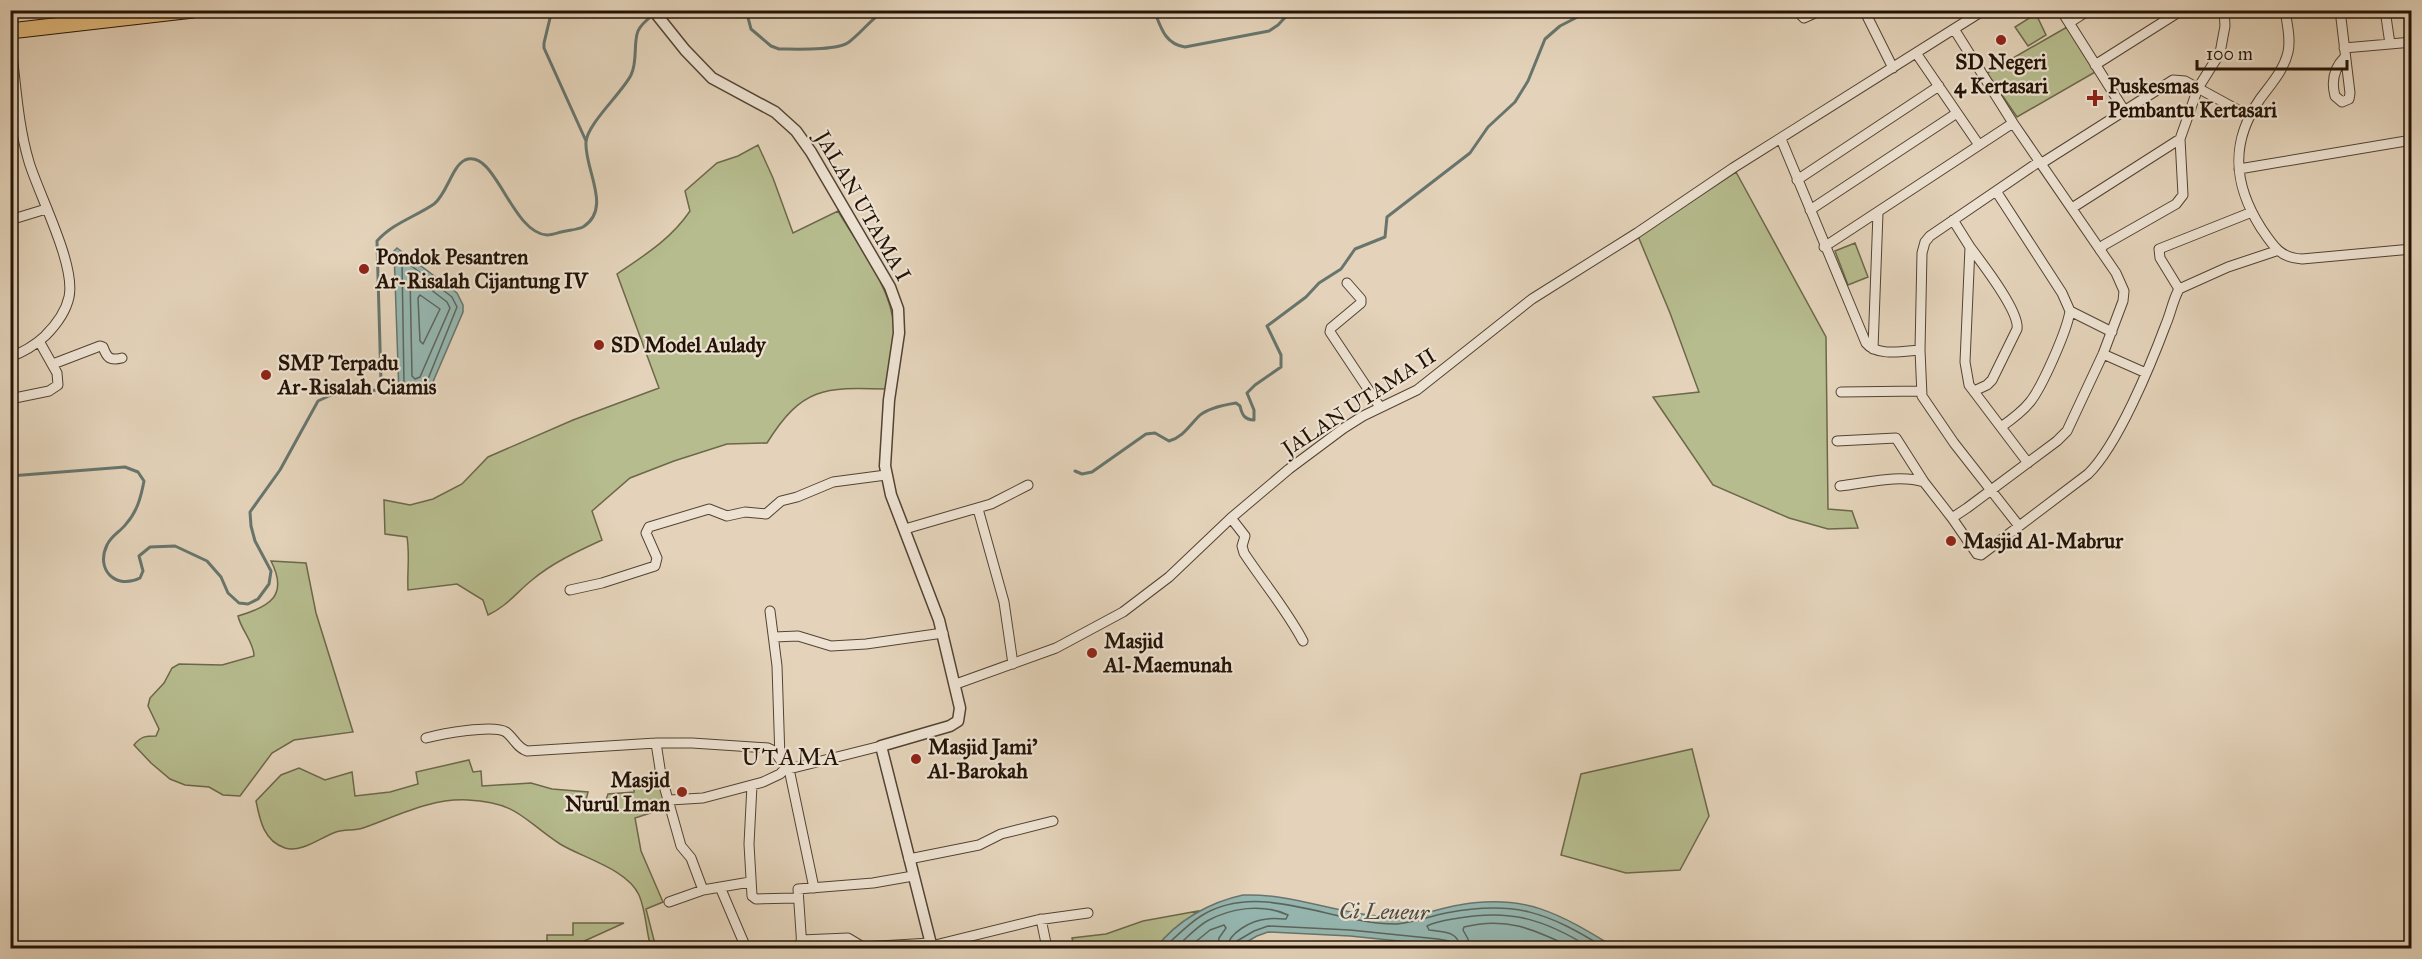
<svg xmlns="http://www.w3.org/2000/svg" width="2422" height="959" viewBox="0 0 2422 959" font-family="'IM FELL Great Primer',serif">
<rect width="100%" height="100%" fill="#e4d3ba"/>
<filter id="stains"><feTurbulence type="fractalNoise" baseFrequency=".00333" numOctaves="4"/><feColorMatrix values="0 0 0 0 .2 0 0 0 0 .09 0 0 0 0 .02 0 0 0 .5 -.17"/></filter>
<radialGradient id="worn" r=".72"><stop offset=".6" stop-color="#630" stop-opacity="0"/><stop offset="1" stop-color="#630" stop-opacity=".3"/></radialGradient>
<path fill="#b6bc8e" stroke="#6c684a" stroke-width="1.5" d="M2036,14l10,21 -18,11 -13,-19z
M2067,27l30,44 -80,46 -30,-44z
M758,145l15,33 20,55 45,-22c20,34 54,77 56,117 1,20 -5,42 -8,61 -62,-2 -84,-2 -119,54l-40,1 -53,17 -44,17 -38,33 10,29c-24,11 -50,23 -70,40 -15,12 -26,27 -44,35l-5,-15 -26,-16 -49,6c-1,-19 2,-34 -1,-53l-22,-3 -1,-34 26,5 23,-6 29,-15 26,-27 85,-37 86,-32 -42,-114c28,-19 54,-35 73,-63l-5,-20 32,-28 21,-7z
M1736,172l90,165 2,172 24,2 6,17 -30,1 -39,-11 -76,-33 -60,-88 46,-5 -29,-79 -32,-77z
M1855,243l13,34 -20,8 -13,-34z
M271,561l35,2 10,50 37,119 -59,8 -22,13 -32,43 -17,-1 -14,-8 -24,-2 -15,-6 -19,-16 -17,-18c7,-9 12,-9 22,-9l3,-7 -11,-23 2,-8 14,-15 8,-15 7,-4 43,1 32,-9c0,-14 -13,-26 -16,-40 31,-9 51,-20 33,-55z
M1692,749l17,67 -29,54 -54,3 -65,-18 20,-81z
M469,760l4,12 8,-1 1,15 49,-3 21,6 36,3 -3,12 18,5 5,-15 26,-2v-8l26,-3 6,27 -31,10 6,33 22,51 -17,7 10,39h-5c-5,-17 -5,-37 -12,-53 -12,-26 -56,-37 -79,-51 -38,-25 -41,-41 -92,-44 -37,-2 -71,16 -105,28 -9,3 -18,1 -27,4 -15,5 -34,21 -51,16 -21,-7 -25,-27 -29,-47l25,-26 18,-7 26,12 27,-8 3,24 35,-4 28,-8 -2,-12z
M1198,911l-42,37h-82l-2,-10 34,-4 37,-13z
M573,923h51l-55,25h-22v-13h26z"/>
<path fill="#95b7b1" stroke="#67756d" stroke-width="1.5" d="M397,248l60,45 6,12v7l-34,79 -30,3 -5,-143z
M1243,895c51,-2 101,22 153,22 20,1 43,-9 63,-12 67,-12 101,9 157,43h-149l-117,-12 -82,-4 -11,4 -21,12h-80c20,-27 54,-46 87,-53z"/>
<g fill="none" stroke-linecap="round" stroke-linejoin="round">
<path stroke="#5c655c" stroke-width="1.5" d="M402,261h3l47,36 5,10 -31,77 -18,3 -4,-3z
M410,276h3l34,26 3,6 -30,69 -5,2 -3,-3z
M420,295l20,14 -17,35 -3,-3 -2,-43z
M1163,948c12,-10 25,-24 38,-32 59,-37 133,9 196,8 16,-1 33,-8 49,-11 69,-13 101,-1 159,35
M1175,948c10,-8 20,-20 32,-27 24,-13 55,-18 81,-6l-2,4c-6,0 -13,-1 -19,0 -15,1 -39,14 -40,29
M1188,948l22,-18 14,-5 2,3 -7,10 -1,10
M1234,948l3,-7 17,-10 14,-5 82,4 88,9 11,2 3,7
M1460,948c-1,-17 -17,-16 -31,-18l-2,-4c10,-5 21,-6 32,-8 54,-9 86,2 132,30
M1469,948l-1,-9 -5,-9 1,-3c43,-11 71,3 109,21"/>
<path stroke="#67756d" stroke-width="3" d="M552,10l-8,33v5l42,93
M746,10l5,19 20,17 8,3c16,0 58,2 70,-7 13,-10 22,-23 36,-32
M1154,10c7,18 11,34 31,37l84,-16 9,-6 14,-15
M1075,471l7,3 10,-2 54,-38 9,-1 14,8c14,-4 20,-15 30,-25 9,-8 24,-11 37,-13l4,3c2,9 5,14 14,14v-10l-7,-17 8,-8 26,-18v-12l-14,-29 39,-29 13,-14 22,-14 14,-20 30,-12 2,-20 83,-64 18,-26 27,-25 13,-21 17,-42 15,-13 31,-16
M10,476l115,-9 13,5 6,9c-3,16 -7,31 -18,43 -5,7 -15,12 -19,21 -12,25 9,45 33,33l3,-7 -4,-15 11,-9 25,-1 32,15 14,16 7,16 11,10 9,1 10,-5 11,-15 2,-13 -16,-30 -4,-15 -1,-14 30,-42 38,-69 13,-6 39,-3 8,-3 3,-7 -4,-141c16,-18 38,-24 57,-37 13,-10 18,-38 31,-44 30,-13 46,73 82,75 4,0 10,-2 14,-3 7,-2 16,-2 22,-5 30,-19 1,-58 3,-85 1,-18 36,-49 45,-67 7,-14 2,-32 7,-44 3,-7 11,-13 16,-17"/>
<defs>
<path id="minor" d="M63,10l3,16
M1796,10l8,8 18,-8
M1864,10l29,58
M2061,10l63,100
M2285,10c2,14 6,29 3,42 -4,18 -17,32 -28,47 -30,43 -27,85 1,129 12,18 19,30 41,31l110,-10
M2340,10l10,83 -1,6 -7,3 -7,-6c-4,-15 -1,-28 10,-39
M2069,23l20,-13
M10,39c6,41 7,83 19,123 10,33 47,103 40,135 -3,14 -14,29 -24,39 -11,10 -21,16 -35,21
M2390,44l22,-2
M2344,48l46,-4 -5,-34
M1916,53l63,92
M2095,65l87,-55
M1781,139l85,204c11,14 39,8 54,7
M2042,163l131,-83 12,1 64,35
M2239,169l173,-29
M1797,180l142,-94
M1996,191l66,102 8,18c-3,20 -28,76 -40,91 -8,10 -19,18 -29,25
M2072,208l108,-69
M1810,210l147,-97
M10,220l36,-11
M1953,220l17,27 -5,115 4,23 59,78
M1824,247l189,-124
M1970,247c12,16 50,65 47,82l-25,51 -5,5 -13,6
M2100,250l4,-5 72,-41 7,-9 -3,-56 18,-51 22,-35 5,-27 -1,-16
M1347,283l14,16v4l-30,25 -1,4 50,75
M2179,289l-19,-31 -1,-9 93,-37
M2070,311l42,21
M2412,329v4
M1873,349l5,-136
M2103,354l43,19
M53,364l47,-18 3,1c4,11 7,14 19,11
M1841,392l80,-1
M10,399l39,-8 9,-6 -1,-12 -18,-32
M1837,441l59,-3 28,44
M1840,486c27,-3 59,-12 84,-4l28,36 15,-10 90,-67 10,-10 36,-77 20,-53 1,-10 -8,-18 -103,-150 -59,-94
M978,509l26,93 9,62
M1231,518l14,18 -3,10 2,7c19,29 42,56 59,88
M1952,518l25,36 4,1 107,-81c30,-29 63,-110 78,-150 5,-12 7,-24 13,-35l49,-22 48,-16
M2019,526l-65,-83 -32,-47 -2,-46 2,-97 3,-11 5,-6 110,-75
M905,529l86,-25 37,-19
M570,590l32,-7 53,-17 2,-8 -11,-25 3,-6 60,-18 18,7 18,-4 21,2 15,-13 16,-4 36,-15 53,-7
M770,611l7,55 3,93
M774,637l24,-1 33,10 35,-2 77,-11
M956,684l100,-36 67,-36 46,-35 62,-59 58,-49 55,-41 19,-12 54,-26 115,-91 105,-66 96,-65 251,-158
M426,738c15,-4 67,-14 80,-6 8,6 11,16 21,19l129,-8h36l76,5c12,4 11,16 21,21l92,-23
M656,743l5,32 20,71 10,12 12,32
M789,769l25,119
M752,785l-3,59 3,52 4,3 41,-1
M670,800l33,-2 60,-16 17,-8 6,-6
M909,859l70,-14 22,-11 52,-13
M720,887l26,61
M669,902l34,-12 47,-8
M1041,919l6,29
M801,940l47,-2 15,9 67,-4
M931,946l106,-26 51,-7
M802,948l-4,-59 75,-6 40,-7"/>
<path id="tertiary" d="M653,10l32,40 27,28 63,34 21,19 15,21 79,135 8,22 1,24 -10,67 -4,66 6,29 48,125 21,88 -2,13 -8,5 -69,20 51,202"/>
<path id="trunk" d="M10,31l183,-21"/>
</defs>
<use href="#minor" stroke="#534333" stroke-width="11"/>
<use href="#tertiary" stroke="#534333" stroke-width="13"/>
<use href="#trunk" stroke="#231306" stroke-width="17"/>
<use href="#minor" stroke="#ede2d2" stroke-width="9"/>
<use href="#tertiary" stroke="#ede2d2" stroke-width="10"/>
<use href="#trunk" stroke="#e2ba7d" stroke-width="15"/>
</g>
<g fill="#8f2418" stroke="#ede2d2" stroke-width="2">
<circle cx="2001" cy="40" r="6"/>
<path d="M2092 89h6v6h6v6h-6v6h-6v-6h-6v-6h6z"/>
<circle cx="364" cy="269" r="6"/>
<circle cx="599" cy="345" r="6"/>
<circle cx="266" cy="375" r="6"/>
<circle cx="1951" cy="541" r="6"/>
<circle cx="1092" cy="653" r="6"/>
<circle cx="916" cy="759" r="6"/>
<circle cx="682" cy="792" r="6"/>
</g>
<g text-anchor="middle" stroke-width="4.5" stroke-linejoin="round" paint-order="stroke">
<g font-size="21" font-weight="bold" fill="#231306" stroke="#ede2d2" text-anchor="start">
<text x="2001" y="69" text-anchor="middle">SD Negeri<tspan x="2001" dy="24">4 Kertasari</tspan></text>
<text x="2108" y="93">Puskesmas<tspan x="2108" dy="24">Pembantu Kertasari</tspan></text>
<text x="376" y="264">Pondok Pesantren<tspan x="376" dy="24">Ar-Risalah Cijantung IV</tspan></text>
<text x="611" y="352">SD Model Aulady</text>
<text x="278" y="370">SMP Terpadu<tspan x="278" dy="24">Ar-Risalah Ciamis</tspan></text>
<text x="1963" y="548">Masjid Al-Mabrur</text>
<text x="1104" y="648">Masjid<tspan x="1104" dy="24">Al-Maemunah</tspan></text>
<text x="928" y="754">Masjid Jami'<tspan x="928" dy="24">Al-Barokah</tspan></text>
<text x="670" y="787" text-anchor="end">Masjid<tspan x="670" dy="24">Nurul Iman</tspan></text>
</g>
<g font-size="21" fill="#231306" stroke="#ede2d2">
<text transform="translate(863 206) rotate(60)" y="7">JALAN UTAMA I</text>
<text transform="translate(1359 402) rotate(-33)" y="7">JALAN UTAMA II</text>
</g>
<g font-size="22" font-style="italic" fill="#4b4c42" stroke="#ede2d2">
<text transform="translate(1384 911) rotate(1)" y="8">Ci Leueur</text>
</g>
<g font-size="24" letter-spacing="1.5" fill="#231306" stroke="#ede2d2">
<text x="791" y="765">UTAMA</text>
</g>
</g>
<rect width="2422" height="959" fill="none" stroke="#e4d3ba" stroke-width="36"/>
<rect x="12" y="12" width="2398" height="935" fill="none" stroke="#231306" stroke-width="3"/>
<rect x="18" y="18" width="2386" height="923" fill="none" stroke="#231306" stroke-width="1.5"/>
<path d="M2197 60v9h150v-9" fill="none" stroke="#231306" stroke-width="3"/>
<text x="2206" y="60" font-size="18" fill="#231306" stroke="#ede2d2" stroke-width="4.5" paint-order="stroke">100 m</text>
<rect width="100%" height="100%" filter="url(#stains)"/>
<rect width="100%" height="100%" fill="url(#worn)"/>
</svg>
